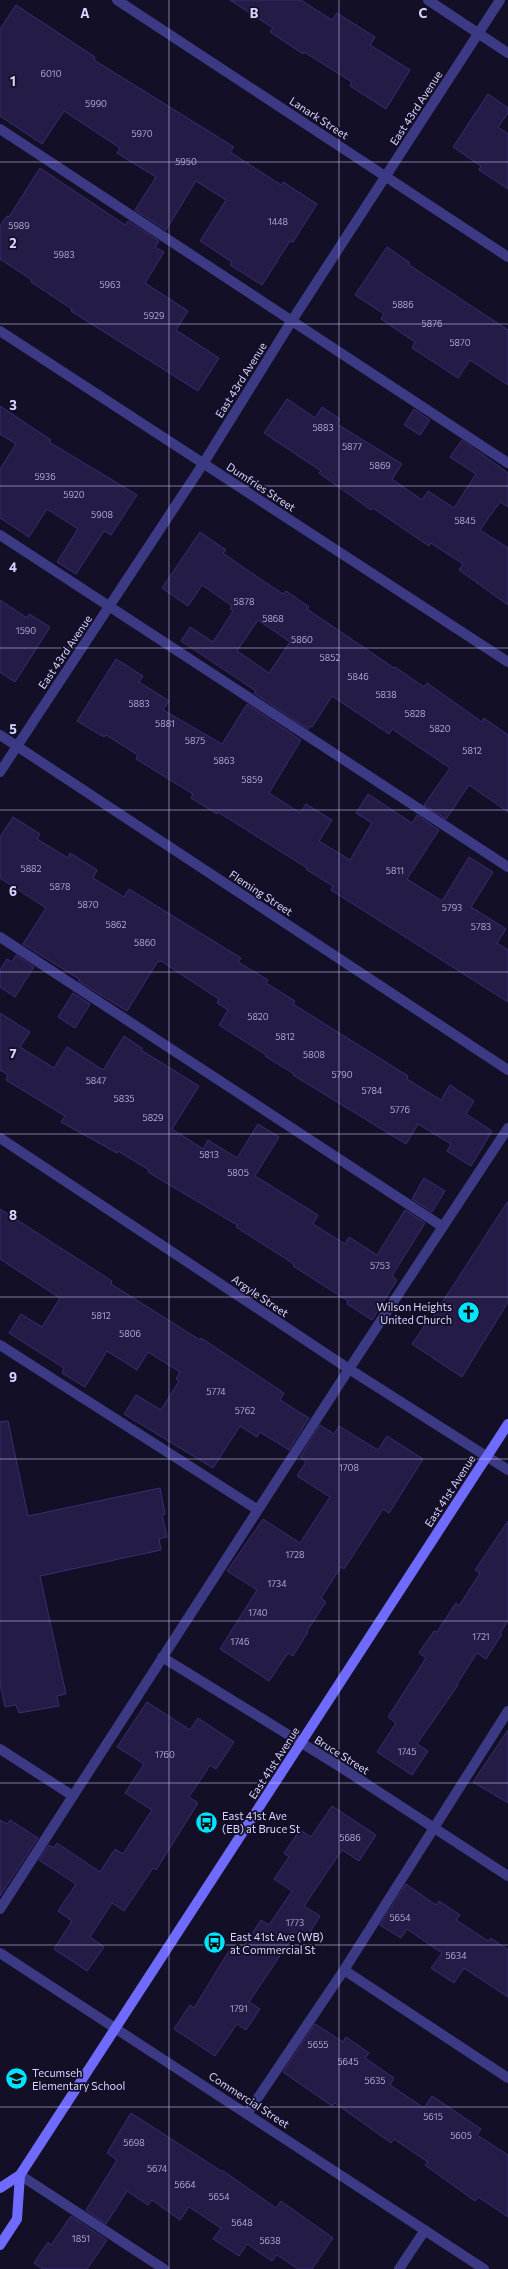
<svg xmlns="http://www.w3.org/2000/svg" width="508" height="2269" viewBox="0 0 508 2269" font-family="Commissioner,sans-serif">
<rect width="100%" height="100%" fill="#130f26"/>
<path fill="#241b47" stroke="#3b2d73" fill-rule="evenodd" d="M230,0h71l31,20 5,-7 38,24 -5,8 40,25 -24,39 -36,-23 2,-4 -48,-30 -1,2 -33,-22 3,-4z
M16,5l79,52 -1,3 140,87 -4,5 51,33 2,-3 34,22 -24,38 -3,-1 -28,44 -32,-20 2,-3 -32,-21 26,-41 -30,-19 -30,49 -31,-20 21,-33 -39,-24 3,-5 -56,-37 -22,33 -42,-28v-87z
M488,94l20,14v5l-10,14 10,7v55l-29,-19 2,-4 -28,-19z
M40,168l85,57 3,-4 31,20 -4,6 9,5 -19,31 43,28 -12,19 43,28 -21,33 -127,-80 1,-2 -41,-27 1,-2 -32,-21v-33l7,-10 2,1z
M387,247l23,16 -1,2 99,65v55l-38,-25 -12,18 -46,-30 3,-6 -34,-23 3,-5 -29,-19z
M287,399l28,19 7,-11 18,12 -3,5 65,40 -10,15 30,21 6,-9 26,17 22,-34 -26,-17 12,-17 46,33v34l-8,-5 -20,28 28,18v57l-49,-35 4,-6 -32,-21 -2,3 -56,-38 -2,2 -52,-37 2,-2 -57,-38z
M0,406l51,34 -2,2 88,53 -26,40 -7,-4 -28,43 -19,-12 21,-33 -31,-20 -18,28 -29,-19v-49l16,-25 -16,-10z
M414,409l16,11 -10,15 -16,-10z
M200,532l26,18 -3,3 27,19 33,22 3,-3 23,16 -2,2 87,59 1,-1 29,20 3,-4 55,39 2,-4 24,17v77l-39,-27 -23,34 -22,-14 26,-37 -58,-39 -3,5 -57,-38 -20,31 -2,-1 -2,3 -54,-36 2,-2 -75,-50 9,-14 23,15 20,-31 -3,-2 2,-3 -30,-21 -14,21 -26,-18zM258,620l32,22 -21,31 -32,-22z
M0,600l27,18 2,-4 21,13 -35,55 -15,-10z
M116,659l27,17 -4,6 30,19 -6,9 59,34 25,-40 54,36 -32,53 31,20 6,-9 26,16 -13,21 31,19 22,-37 -16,-10 12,-19 44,29 5,-8 22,15 -32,49 35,22 27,-44 24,15 -22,35 35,22 -9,14 11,7v52l-177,-112 2,-4 -26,-16v-2l-89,-56 -1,2 -26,-16 2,-4 -57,-35 2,-4 -32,-20 -2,2 -27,-16z
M13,817l27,17 -3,5 31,19 2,-5 27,17 -4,8 31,19 5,-8 112,69 -3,4 30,18 -2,3 29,18 -2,3 115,72 -1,3 34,21 9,-15 24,16 -8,13 26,17 -21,35 -24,-15 4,-7 -33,-20 -12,20 -113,-69 1,-1 -29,-18 1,-1 -47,-30 9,-15 -11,-7 2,-4 -58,-38 -1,1 -2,-1 -31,50 -47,-29 -1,-3 -56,-35 23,-36 -46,-30v-41z
M16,955l18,12 -19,30 -15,-10v-17l7,-11 5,3z
M73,993l17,11 -15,24 -17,-11z
M0,1013l30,19 -10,15 34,21 13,-21 36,23 21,-34 18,12 -1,2 58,36 -27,43 31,20 5,-9 29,18 21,-34 21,13 -24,39 63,39 -5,9 32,20 4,-7 28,18 28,-45 20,13 -33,53 5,4 -25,40 -25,-16 1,-3 -55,-35 1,-2 -58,-37 1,-2 -89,-53 1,-2 -31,-19 -1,2 -56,-31 4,-6 -59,-36 2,-5 -8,-5z
M424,1178l21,13 -13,21 -20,-13z
M508,1201v101l-46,75 -50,-33 13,-19 2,1z
M0,1209l112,72 -1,3 89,56 1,-2 26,17 57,38 -4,7 29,18 -20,32 -29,-18 -3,5 -17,-11 -27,42 -89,-54 12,-19 25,15 18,-29 -3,-2 4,-7 -32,-20 -11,18 -30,-19 -22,36 -23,-14 2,-5 -55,-35 12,-19 21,13 18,-29 -60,-39z
M8,1421l20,95 132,-28 5,26 -3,1 5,22 -8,2 2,11 -121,26 26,118 -9,2 2,10 -40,7 -3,-8 -11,2 -5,-23v-262z
M320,1425l14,9 5,-8 39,24 9,-14 36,23 -34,54 -6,-4 -39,60 -3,-2 -20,31 5,4 -19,29 1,1 -15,24 -5,-3 -19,28 -49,-32 37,-59 -30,-19 36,-52 37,24 30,-46 -33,-21 9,-14 -6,-5z
M508,1521v100l-8,12 2,1 -16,25 -9,-6 -20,31 1,1 -41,59 11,7 -16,24 -35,-23 19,-29 -8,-6 38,-59 -7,-5 15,-22 3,1 19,-29 3,3 21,-33 -5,-3z
M147,1702l43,28 8,-12 36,24 -18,27 -6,-4 -21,32 9,6 -42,67 -3,-2 -29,43 -12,-8 -22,34 14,10 -17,24 -33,-22 18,-28 -14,-10 18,-27 -37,-24 10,-15 5,3 3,-5 43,29 15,-23 8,5 29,-44 -27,-17 19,-29 -27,-17z
M508,1730v73l-35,-21z
M332,1806l44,29 -17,26 -17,-11 -38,56 16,10 -16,26 -10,-7 -45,67 11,7 -14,21 -9,-6 -22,32 -41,-27 16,-24 4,3 38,-62 8,6 21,-32 8,5 23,-34 -18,-12 15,-22 -5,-4 16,-23 11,7z
M0,1820l7,4 3,-4 28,18 -38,58z
M406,1884l30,21 3,-4 21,14 -4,5 32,21 3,-3 17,12v47l-44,-29 -10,15 -23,-15 11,-15 -35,-24 -6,9 -21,-13z
M315,2024l28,18 3,-5 23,16 -4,5 29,20 -4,7 34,23 8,-12 49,33 -4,6 31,20v62l-30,-20 -3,4 -50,-36 3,-3 -34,-23 -3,4 -56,-40 -3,3 -49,-34z
M131,2113l90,58 1,-1 54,38 5,-7 52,37 -21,31h-14l-21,-14 -5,6 -25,-17 -8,12 -26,-17 8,-11 -32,-21 -9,13 -28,-20 -4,5 -21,-14 -21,33 -20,-14 31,-50 -10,-7z
M71,2216l36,24 -20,29h-44l-9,-6 14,-21 3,3z"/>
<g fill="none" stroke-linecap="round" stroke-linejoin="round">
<path stroke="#3d3a85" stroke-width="10" d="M428,0l80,53
M0,129l508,334
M0,535l508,332
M0,937l443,290
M0,1345l258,165
M0,1749l73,47
M0,1909l349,-540 159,-241
M344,1970l164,108
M247,2114l97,-144 164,-259
M20,2175l144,94"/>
<path stroke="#3d3a85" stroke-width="10" d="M117,0l391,257
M0,331l508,331
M0,735l508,335
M0,772l203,-308 88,-142 209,-322
M0,1138l349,231 159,101
M162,1657l180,111 166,108
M0,1953l484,316
M399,2269l26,-39"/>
<path stroke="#6f6bff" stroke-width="10" d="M0,2188l20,-13 488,-751
M0,2245l17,-26 3,-44"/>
</g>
<path fill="none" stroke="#d9d4ff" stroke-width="1" stroke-opacity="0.55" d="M169,0v2269M339,0v2269M0,162h508M0,324h508M0,486h508M0,648h508M0,810h508M0,972h508M0,1134h508M0,1297h508M0,1459h508M0,1621h508M0,1783h508M0,1945h508M0,2107h508"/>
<defs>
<symbol id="church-disc" viewBox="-11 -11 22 22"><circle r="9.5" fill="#00e5ff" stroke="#130f26"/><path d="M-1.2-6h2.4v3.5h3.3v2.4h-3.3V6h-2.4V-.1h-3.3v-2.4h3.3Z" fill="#111"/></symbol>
<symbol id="bus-disc" viewBox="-11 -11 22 22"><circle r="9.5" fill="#00e5ff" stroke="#130f26"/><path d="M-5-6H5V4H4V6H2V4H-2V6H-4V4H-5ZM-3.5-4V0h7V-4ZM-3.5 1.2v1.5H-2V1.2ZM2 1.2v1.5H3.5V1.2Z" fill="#111"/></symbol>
<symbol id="school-disc" viewBox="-11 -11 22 22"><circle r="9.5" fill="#00e5ff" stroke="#130f26"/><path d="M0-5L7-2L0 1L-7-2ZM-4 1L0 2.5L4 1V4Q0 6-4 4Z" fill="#111"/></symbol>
</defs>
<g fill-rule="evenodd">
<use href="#church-disc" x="456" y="1300" width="25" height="25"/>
<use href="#bus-disc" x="194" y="1810" width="25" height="25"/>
<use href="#bus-disc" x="202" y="1930" width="25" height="25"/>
<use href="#school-disc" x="4" y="2066" width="25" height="25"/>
</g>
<g text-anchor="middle" stroke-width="3.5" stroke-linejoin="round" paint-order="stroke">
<g font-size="9" fill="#aca6d1">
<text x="51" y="77">6010</text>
<text x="96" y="107">5990</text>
<text x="142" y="137">5970</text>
<text x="186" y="165">5950</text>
<text x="278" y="225">1448</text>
<text x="19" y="229">5989</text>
<text x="64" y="258">5983</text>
<text x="110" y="288">5963</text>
<text x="403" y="308">5886</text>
<text x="154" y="319">5929</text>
<text x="432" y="327">5876</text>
<text x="460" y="346">5870</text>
<text x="323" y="431">5883</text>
<text x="352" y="450">5877</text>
<text x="380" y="469">5869</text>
<text x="45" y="480">5936</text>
<text x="74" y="498">5920</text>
<text x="102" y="518">5908</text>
<text x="465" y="524">5845</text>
<text x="244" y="605">5878</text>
<text x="273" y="622">5868</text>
<text x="26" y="634">1590</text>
<text x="302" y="643">5860</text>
<text x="330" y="661">5852</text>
<text x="358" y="680">5846</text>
<text x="386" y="698">5838</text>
<text x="139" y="707">5883</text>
<text x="415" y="717">5828</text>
<text x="165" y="727">5881</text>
<text x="440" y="732">5820</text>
<text x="195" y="744">5875</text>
<text x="472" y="754">5812</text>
<text x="224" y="764">5863</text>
<text x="252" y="783">5859</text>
<text x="31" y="872">5882</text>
<text x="395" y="874">5811</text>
<text x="60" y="890">5878</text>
<text x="88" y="908">5870</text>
<text x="452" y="911">5793</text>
<text x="116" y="928">5862</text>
<text x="481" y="930">5783</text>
<text x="145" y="946">5860</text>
<text x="258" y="1020">5820</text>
<text x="285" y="1040">5812</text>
<text x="314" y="1058">5808</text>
<text x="342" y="1078">5790</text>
<text x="96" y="1084">5847</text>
<text x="372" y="1094">5784</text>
<text x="124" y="1102">5835</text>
<text x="400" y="1113">5776</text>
<text x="153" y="1121">5829</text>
<text x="209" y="1158">5813</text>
<text x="238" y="1176">5805</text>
<text x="380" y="1269">5753</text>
<text x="101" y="1319">5812</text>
<text x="130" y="1337">5806</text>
<text x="216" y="1395">5774</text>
<text x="245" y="1414">5762</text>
<text x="349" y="1471">1708</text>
<text x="295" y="1558">1728</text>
<text x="277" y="1587">1734</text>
<text x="258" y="1616">1740</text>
<text x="481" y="1640">1721</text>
<text x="240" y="1645">1746</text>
<text x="407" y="1755">1745</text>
<text x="165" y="1758">1760</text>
<text x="350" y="1841">5686</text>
<text x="400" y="1921">5654</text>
<text x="295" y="1926">1773</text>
<text x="456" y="1959">5634</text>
<text x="239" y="2012">1791</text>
<text x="318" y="2048">5655</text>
<text x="348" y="2065">5645</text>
<text x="375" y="2084">5635</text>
<text x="433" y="2120">5615</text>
<text x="461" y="2139">5605</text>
<text x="134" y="2146">5698</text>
<text x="157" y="2172">5674</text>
<text x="185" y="2188">5664</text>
<text x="219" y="2200">5654</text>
<text x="242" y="2226">5648</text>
<text x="81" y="2242">1851</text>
<text x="270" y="2244">5638</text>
</g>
<g font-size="11" fill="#d9d4ff" stroke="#130f26">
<text transform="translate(416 108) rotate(-57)" y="4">East 43rd Avenue</text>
<text transform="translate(319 118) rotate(33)" y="4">Lanark Street</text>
<text transform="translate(241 380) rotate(-58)" y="4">East 43rd Avenue</text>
<text transform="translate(261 487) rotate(33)" y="4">Dumfries Street</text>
<text transform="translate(65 652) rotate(-56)" y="4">East 43rd Avenue</text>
<text transform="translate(261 893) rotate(33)" y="4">Fleming Street</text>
<text transform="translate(260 1296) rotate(34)" y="4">Argyle Street</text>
<text transform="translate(450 1491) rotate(-57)" y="4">East 41st Avenue</text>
<text transform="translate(342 1755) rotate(32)" y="4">Bruce Street</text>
<text transform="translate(274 1763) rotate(-57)" y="4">East 41st Avenue</text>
<text transform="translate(249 2100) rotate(33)" y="4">Commercial Street</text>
</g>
<g font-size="11" fill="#d9d4ff" stroke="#130f26" text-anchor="start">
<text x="452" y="1311" text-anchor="end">Wilson Heights<tspan x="452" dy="13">United Church</tspan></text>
<text x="222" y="1820">East 41st Ave<tspan x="222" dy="13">(EB) at Bruce St</tspan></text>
<text x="230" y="1941">East 41st Ave (WB)<tspan x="230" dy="13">at Commercial St</tspan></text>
<text x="32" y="2077">Tecumseh<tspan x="32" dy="13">Elementary School</tspan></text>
</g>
</g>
<g font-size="13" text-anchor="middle" font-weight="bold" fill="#d9d4ff" stroke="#130f26" stroke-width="3.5" stroke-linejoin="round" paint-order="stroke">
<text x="85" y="18">A</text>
<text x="254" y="18">B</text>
<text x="423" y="18">C</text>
<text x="13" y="86">1</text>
<text x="13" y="248">2</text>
<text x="13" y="410">3</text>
<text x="13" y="572">4</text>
<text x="13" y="734">5</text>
<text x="13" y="896">6</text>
<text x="13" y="1058">7</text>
<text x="13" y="1220">8</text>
<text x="13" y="1382">9</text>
</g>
</svg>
